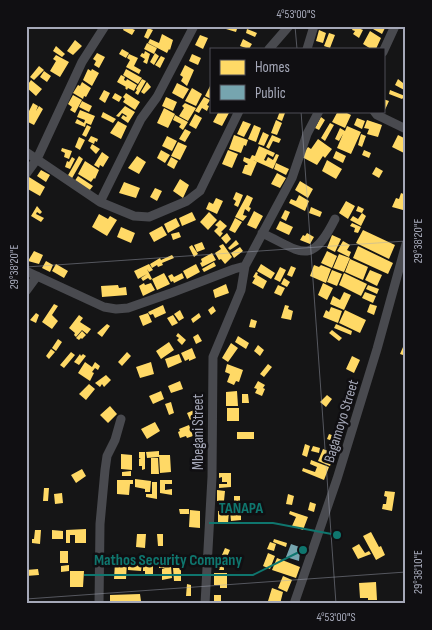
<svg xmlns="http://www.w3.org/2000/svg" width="432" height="630" viewBox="0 0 432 630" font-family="'Sofia Sans Condensed',sans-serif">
<rect width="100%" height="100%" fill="#151516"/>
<path fill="#ffd966" d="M125,26l10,4 -3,5 -9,-5z
M228,26h10l-2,6 -10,-3z
M354,26l9,4 -4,8 -6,-4 2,-3 -3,-1z
M374,26h12l-4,8 -9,-5z
M148,28l5,2 -5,9 -4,-2z
M247,29l10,4 -2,4 -9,-4z
M319,30l7,3 -3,10 -7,-2z
M370,31l11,7 -5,11h-5l-8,-5z
M329,33l6,2 -5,13 -6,-2z
M162,34l11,6 -3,10 -1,-1 -2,4 -19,-10 2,-4 9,4z
M200,35l8,3 -5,11 -8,-4z
M243,39l9,5 -3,5 -9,-3z
M75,40l7,6 -9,9 -6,-4z
M147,43l10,5 -3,6 -10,-5z
M56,46l9,8 -3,3 -9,-6z
M122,49l7,4 -3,5 -7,-4z
M145,51l5,3 -3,10 -4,-2 2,-3 -5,-3 2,-3 2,1z
M97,53l8,4 -6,11 -5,-3 2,-4 -3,-2z
M155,53l4,3 -5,9 -4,-3z
M129,54l9,4 -4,8 7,4 -2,4 -13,-7 4,-7 -3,-2z
M192,54l9,4 -3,7 -9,-4z
M56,55l13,7 -9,15 -10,-6 6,-10 -3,-2z
M161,56l4,2 -5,10 -5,-3z
M185,65l9,5 -7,16 -6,-5 2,-4 -3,-2z
M39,66l5,4 -10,10 -4,-3z
M88,69l3,2 1,-2 7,4 -7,13 -9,-6z
M126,69l16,9 -4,6 -15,-9z
M44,71l7,5 -4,6 -7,-5z
M121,75l4,2 -1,3 2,1 1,-2 10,6 -3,6 -6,-3 -1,2 -2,-2 1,-1 -9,-5z
M406,77v14l-11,-6 3,-6 5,4z
M142,79l4,2 -8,14 -3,-2 2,-3 -1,-1z
M31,80l11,9 -6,7 -10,-9z
M82,82l9,6 -5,9 -2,-1 -1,3 -10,-6 5,-8 2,1z
M147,82l4,5 -7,7 -3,-2z
M177,83l12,6 -6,10 -11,-6z
M211,84v15l-6,-3z
M192,88l10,6 -6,12 -11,-5z
M104,90l6,3 -5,10 -6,-4z
M390,90l15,6 -3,3 -13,-5z
M115,93l7,4 -3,5 -7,-4z
M126,93l14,9 -5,8 -12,-8 2,-3 -2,-2z
M73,95l9,5 -7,13 -5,-3 2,-3 -4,-3z
M166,97l11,5 -4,9 -11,-5z
M204,97l6,3 -3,5 2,1 -2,5 -5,-3 -3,5 -4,-2z
M383,99l6,2 -5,11h-1z
M82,101l10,5 -3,6 -10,-5z
M33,103l5,3 -2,5 3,-5 4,3 -9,16 -8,-4v-4z
M185,103l11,5 -8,13 -9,-5 5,-8 -2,-2z
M125,106l10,6 -7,11 -7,-5 2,-3 3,2 1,-1 -5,-3 -3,4 -3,-1z
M164,108l11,6 -7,14 -11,-5z
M80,110l15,6 -4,9 -5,-2 -1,4 -10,-4 2,-4 7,4 1,-3 -8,-3z
M219,111h11l-8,15 -9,-4z
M280,111l5,2 -3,8 -5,-2z
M338,111h5l8,4 -6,13 -13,-6z
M103,112l13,7 -3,4 -12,-6z
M195,114l7,4 -6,11 -7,-4z
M175,115l13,7 -5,8 -4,-3 2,-3 -8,-4z
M321,117l4,3 -6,10 -4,-2z
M357,118l8,3 -3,8 -8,-4z
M276,120l6,3 -5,12 -6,-2z
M367,120l15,5 -4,12 -11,-3 2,-5 -5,-1z
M118,121l9,5 -6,13 -11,-6z
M243,121l8,3 -7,13 -7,-3z
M330,123l4,2 -9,16 -4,-3z
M87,125l4,2 -5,10 -4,-2z
M254,125l7,3 -5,14 -8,-3z
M347,126l14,6 -10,22 -14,-6 6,-14 -4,7 -4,-2 5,-11 5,3z
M185,129l6,3 -6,10 -6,-3z
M263,132l6,3 -5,11 -6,-2z
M361,134l5,2 -4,11 -4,-2z
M234,135l14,5 -2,6 -2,-1 -3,8 -12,-4z
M272,135l9,4 -2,4 -6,-2 -4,8 -3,-2z
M398,135l8,4v10l-2,4 -12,-6z
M91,136l7,3 -1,3 -2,-1 -1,3 -6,-3z
M167,136l10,5 -5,10 -10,-5z
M79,137l6,3 -5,10 -5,-3z
M318,139l14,10 -7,9 -2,-2 -6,9 -15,-8v-2l6,-8 3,2z
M178,142l9,4 -7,14 -9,-4z
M92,144l8,5 -4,5 -6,-6z
M259,146l16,7 -2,4 -6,-3 -3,6 2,1 2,-4 5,3 3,-6 3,1 -6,14 -20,-9 4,2 -6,14 -9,-3 3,-8h2l1,-1 -5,-3 1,-4 6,2 2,-4 3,1z
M62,148l10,3 -3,8 -5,-2 1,-4 -4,-2z
M161,150l9,5 -5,8 -8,-5z
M228,150l10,4 -6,14 -10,-4z
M364,150l7,3 -2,5 -7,-3z
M336,151l10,5 -3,7 -10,-5z
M102,152l7,5 -6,10 -3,-2 -1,3 -5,-3z
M79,156l4,3 -12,21 -4,-3z
M137,156l9,6 -7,12 -11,-6z
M72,157l3,2 -5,10 -5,-2 2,-6 2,1z
M171,157l7,4 -4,8 -7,-4z
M327,160l15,9 -6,10 -14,-8z
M85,161l14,9 -4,9 -1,-1 -3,4 -13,-8z
M276,163l13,6 -3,6 -12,-6z
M376,167l7,4 -4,7 -7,-4z
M41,170l9,5 -4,7 -9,-6z
M277,173l9,5 -6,10 -9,-4z
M78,176l15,10 -4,5 -15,-9z
M29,177l16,10 -5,9 -14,-8v-6z
M180,179l9,6 -6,13 -10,-7z
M300,181l13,8 -5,9 -13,-8z
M124,182l16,6 -4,10 -17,-5z
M155,188l7,3 -5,10 -7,-4z
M236,192l7,3 -5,12 -4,-2 2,-4 -3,-2z
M401,193l5,2v8l-3,7 -11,-3 4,-9 3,1z
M247,195l6,3 -4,9 2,1 -2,4 -4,-3 -2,6 4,1 -4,5 -8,-4z
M299,195l10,6 -4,10 -16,-8 2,-4 5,2z
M216,198l7,3 -6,13 -11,-5 3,-7 4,2z
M346,201l9,5 -7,13 -9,-6z
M37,206l5,6 -2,2 -3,-2 -1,2 8,4 -3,4 -10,-6z
M358,206l6,3 -2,4 4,3 -5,10 -11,-6 3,-4 5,3 4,-6 -6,-2z
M311,207l11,5 -2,5 -11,-4z
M285,210l5,2 -4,9 -5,-3z
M254,211l9,5 -7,13 -9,-4z
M192,212l4,8 -14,6 -3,-8z
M209,212l8,8 -9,10 -8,-8z
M99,214l9,5 2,-3 7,4 -10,16 -15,-9z
M176,218l4,8 -12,7 -4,-9z
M235,218l7,4 -7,11 -6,-3z
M220,220l7,6 -6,6 2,1 -3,4 -6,-6 4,-4 -3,-2z
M280,221l13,6 -4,8 -13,-6z
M352,223l9,4 -3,6 -4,-1 1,-4 -5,-2z
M162,226l5,9 -13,7 -5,-9z
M121,227l14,6 -4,10 -14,-6z
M363,230l32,15 -6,14 -33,-16z
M179,232l2,5 -8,3 -2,-6z
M227,233l4,6 -5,5 -5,-6z
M307,233l7,4 -4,7 -10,-4 3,-5 2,1z
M332,235l9,4 -6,13 -8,-4z
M236,240l3,4 -9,6 -2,-2z
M343,241l7,4 -3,5 4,2 -2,5 -12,-6z
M202,242l3,7 -8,3 -3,-7z
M223,244l9,13 -7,7 -4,-5 -2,1 -4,-7 6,-4 -2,-3z
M192,245l6,9 -4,3 -5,-10z
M358,246l35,17 -5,11 -35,-16z
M240,247l3,4 -9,7 -3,-5z
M34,251l9,4 -4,9 -11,-3z
M327,251l10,5 -5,12 -11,-5z
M212,253l4,7 -14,7 -2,-4 2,-1 -1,-3z
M339,254l11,4 -6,14 -11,-4z
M172,255l2,3 -12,5 1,2 -5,2 -1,-2 -5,3 -2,-4 10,-6 1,2z
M350,259l18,8 -5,13 -18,-8z
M46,261l7,4 -3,7 -8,-4z
M214,262l2,4 -12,6 -2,-3z
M56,264l12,7 -4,7 -12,-7z
M149,264l4,6 -4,2 -2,-3 5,10 -2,1 -2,-2 -5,3 -2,-3 6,-4 -9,5 -4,-8z
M196,264l4,8 -13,7 -4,-8z
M261,264l14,9 -4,6 -14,-8z
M314,265l5,2 2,-2 10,4 -5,14 -16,-7z
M291,266l5,2 -4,9 -5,-2z
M280,267l6,3 -6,12 -6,-3z
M332,270l10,4 -5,12 -10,-4z
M370,270l12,5 -5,11 -12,-6z
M256,272l2,1 -1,2 10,6 -4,8 -11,-6 3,-5 -2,-1z
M164,273l6,11 -13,6 -5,-11z
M182,273l2,5 -10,5 -1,-2 -2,1 -3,-6 4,-2 2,3z
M344,273l23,11 -6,12 -22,-11z
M284,278l6,4 -3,5 -6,-3z
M144,283l1,2 6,-2 4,7 -12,6 -4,-10z
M323,283l10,5 -6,12 -9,-5z
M226,284l3,9 -14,5 -2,-8z
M118,285l1,3 7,-1 1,8 -25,2 -1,-11z
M278,285l7,3 -4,8 -7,-3z
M368,285l11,4 -2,5 -11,-5z
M344,292l7,3 -7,15 -14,-6 3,-8 7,4z
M365,292l11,4 -3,7 -11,-5z
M54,304l4,2 -6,9 6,6 -6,8 -10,-7z
M370,304l7,2 -3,9 -7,-3z
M163,305l3,8 -11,5 -2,-4 -3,1 -2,-3z
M285,305l4,1 -1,3 5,2 -2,9 -10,-2z
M213,306l3,5 -5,4 -3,-5z
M331,307l11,4 -4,12 -15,-6 3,-7 3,2z
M180,310l4,8 -5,3 -5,-7z
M345,310l21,10 -6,13 -21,-10z
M36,313l3,2 -3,8 -6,-3z
M148,313l4,9 -9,4 -4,-10z
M199,313l2,4 -8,6 -2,-4z
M79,315l4,3 -3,4 11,7 -4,5 -9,-7 4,3 -6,7 -2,-2 1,-2 -6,-5z
M173,315l5,8 -6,3 -5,-8z
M251,319l6,2 -2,7 -6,-1z
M107,324l3,2 -8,11 -5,-4z
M336,324l16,7 -1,4 -17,-7z
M332,330l10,8 -3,3 -10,-8z
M82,331l4,4 -4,4 -1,-1 -2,2 -3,-2z
M178,333l8,7 -4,5 -5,-5 2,-2 -3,-2z
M198,334l4,7 -6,3 -3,-7z
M238,336l11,7 -3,6 -11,-7z
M58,339l4,3 -6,9 -4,-3z
M406,340v16l-6,-2z
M169,342l5,8 -13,9 -5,-8z
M231,343l7,5 -10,14 -6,-4z
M258,345l6,5 -4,6 -6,-5z
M192,348l4,10 -7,3v-2l-4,2 -4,-8z
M51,349l4,3 -6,7 -3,-3z
M71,352l4,3 -11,13 -4,-3z
M127,352l4,4 -9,10 -4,-4z
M80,354l1,2 2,-2 3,2 -7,9 -5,-3z
M179,354l3,8 -14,6 -3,-9z
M352,356l8,4 -6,13 -8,-4z
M85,362l7,5 3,-5 5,4 -2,4 -3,-2 -3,4 2,1 -4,8 -12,-8z
M151,362l3,12 -14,4 -4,-11z
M227,364l16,6 -4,12 -3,-1 -2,4 -7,-3 3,-8 -5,-2z
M268,364l4,3 -8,10 -4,-3z
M106,375l5,5 -7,7 -2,-3 -2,3 -5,-4z
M180,381l3,8 -12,4 -3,-7z
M258,381l7,4 -2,3 2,1 -3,7 -7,-3 2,-4 -3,-1z
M89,384l6,5 -9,11 -7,-6z
M161,391l3,8 -11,5 -4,-8z
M237,391l1,15h-12v-14z
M242,394h6l1,9h-7z
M327,395l5,4 -6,8 -6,-5z
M171,402l3,11 -5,2 -4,-11z
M110,406l7,8 -9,9 -8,-8z
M201,407l1,4 -8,3 1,4 -5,2 -3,-7z
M227,408h12v13h-12z
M155,422l5,9 -13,8 -6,-10z
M189,425l4,11 -6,2 -1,-2 -6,2 -2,-6 2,-1 -1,-2z
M237,432h17v7h-17z
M329,434l11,4 -2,5 -11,-4z
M305,444l5,2 -3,11 -5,-2z
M313,446l7,2 -1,5 -8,-2z
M323,449l12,5 -5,12 -12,-5z
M159,451v6l-12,1 -1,-6z
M139,452h6v17l-3,1v-4h-3v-7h2l-2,-1z
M121,454l11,1v15l-11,-1z
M159,455h11l1,17 -11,1z
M151,458h7l1,16h-8z
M311,460l18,7 -5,13 -22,-9 1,-3 12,4 2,-5 -7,-3z
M82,469l4,7 -10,7 -5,-8z
M131,471v5h-9v-4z
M219,473h12v14l-12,1v-4h8v-2h-5v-5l-3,1z
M135,479l16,2 -1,11h-5v-3l-10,-2z
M117,480h16v4h-3l-1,11 -12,-1z
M160,480h12v4h-7v6l7,-1v6l-12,-2z
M152,482h5v17l-11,-2v-3h6z
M44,488h5l-1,13h-5z
M217,490l8,1 -1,10h-7z
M385,491l10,1 -3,19 -10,-2 1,-5h3l1,-7 -3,-1z
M62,493l1,10 -8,1 -1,-10z
M288,494l6,2 -2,9 -6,-1z
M234,496h6v11h-6z
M310,502l6,2 -2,8 -6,-2z
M179,509h10v5h-9z
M190,510l10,1v17l-11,-1z
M241,510v10l-10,1 -1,-10z
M218,511h11l-1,12h-10z
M290,511l18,6 -5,13 -11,-4 4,-9 -7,-3z
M86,529v14h-11v-8h-5v8h-4v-13z
M35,530h6l-1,14 -8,-1v-4h2z
M52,530l11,1v8h-11z
M371,532l8,15 2,-1 4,9 -9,5 -13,-24z
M137,534h9l-1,14 -9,-1z
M157,534h6v12h-5z
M274,539l13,4 -1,4 -13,-5z
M270,542l6,2 -2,7 -7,-2z
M359,544l6,9 4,-2 2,3 -13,5 -6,-11z
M225,548l5,2 -3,7 -5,-2z
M60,551h8v12h-8z
M268,553l7,3 -5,13 -7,-3z
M277,558l23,9 -4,11 -24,-8z
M216,561l15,1v5h-7v3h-8z
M115,562h12l-1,17h-12z
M128,563l14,1 -1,7 -13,-1z
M143,563h10v12h-8v-4h-2z
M69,565v6l-8,1v-6z
M165,565l6,1 1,12 -10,2v-11l3,-1h-6v-2z
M173,568h8v13h-7z
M38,569l1,6 -13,1v-6z
M70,571h14l-1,16h-13z
M214,573h13v15h-7v-3h-6z
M283,576l9,4 -5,12 -9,-4z
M376,582l1,18h-9v-2h-8l-1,-15z
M187,584l4,1v11h-5z
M272,588l11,4 -3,12 -12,-3z
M140,594l1,7h-31v-6z
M214,595h7v9h-7z"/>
<path fill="#76a5af" d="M291,544l14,5 -1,3 -4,-1 -1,10 -13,-4z"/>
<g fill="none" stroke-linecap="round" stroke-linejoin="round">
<path stroke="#494a4f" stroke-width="9" d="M269,49l20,-23
M307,49l7,-23
M383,52l12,-26
M374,111l3,4 29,14
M26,152l74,50 34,14 15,1 38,-16 13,-10 39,-80
M26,174l11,-15 45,-97 23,-36
M100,202l41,-83 16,-22 37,-71
M262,233c40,19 49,34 73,-14
M26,271l78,36 12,2 12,-1 43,-15 63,-24 11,-3 47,-88 15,-44 12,-23
M26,291l11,-15
M99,604l1,-80 5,-54 2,-14 8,-16 6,-21
M205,604l7,-127 1,-120 28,-67 4,-24
M294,604l43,-125 40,-130 29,-105"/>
</g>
<path fill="none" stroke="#a5a8b8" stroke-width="1" stroke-opacity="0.45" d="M295,26l2,23M301,111l35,493M26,267l380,-26M26,599l380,-27"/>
<g text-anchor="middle" stroke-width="5" stroke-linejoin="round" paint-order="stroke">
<g font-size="15" fill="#a5a8b8" stroke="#100f12">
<text transform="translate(341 421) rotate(-73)" y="5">Bagamoyo Street</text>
<text transform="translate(198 432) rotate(-90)" y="5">Mbegani Street</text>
</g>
</g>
<path fill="none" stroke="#0f766e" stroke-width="2" d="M337 535L273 523H209M303 550L253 575H84"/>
<g fill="#0f766e" stroke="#100f12" stroke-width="2">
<circle cx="337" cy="535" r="5"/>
<circle cx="303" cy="550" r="5"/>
</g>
<g font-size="16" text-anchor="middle" font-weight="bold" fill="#0f766e" stroke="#100f12" stroke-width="5" stroke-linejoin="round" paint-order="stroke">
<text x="241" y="513">TANAPA</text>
<text x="168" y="565">Mathos Security Company</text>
</g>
<rect width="432" height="630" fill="none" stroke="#100f12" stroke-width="55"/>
<rect x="210" y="48" width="175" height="65" fill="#100f12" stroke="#4c4c54"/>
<rect x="220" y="60" width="25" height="15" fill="#ffd966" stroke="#4c4c54"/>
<text x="255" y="72" font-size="15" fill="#a5a8b8">Homes</text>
<rect x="220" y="85" width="25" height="15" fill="#76a5af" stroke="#4c4c54"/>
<text x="255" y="98" font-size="15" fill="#a5a8b8">Public</text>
<rect x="28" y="28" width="376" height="574" fill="none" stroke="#a5a8b8" stroke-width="2"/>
<g font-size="12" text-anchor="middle" fill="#a5a8b8">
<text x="296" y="18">4°53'00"S</text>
<text transform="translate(418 241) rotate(-90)" y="4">29°38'20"E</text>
<text transform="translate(14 267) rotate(-90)" y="4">29°38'20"E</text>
<text transform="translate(418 572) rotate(-90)" y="4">29°38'10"E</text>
<text x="336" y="621">4°53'00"S</text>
</g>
</svg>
